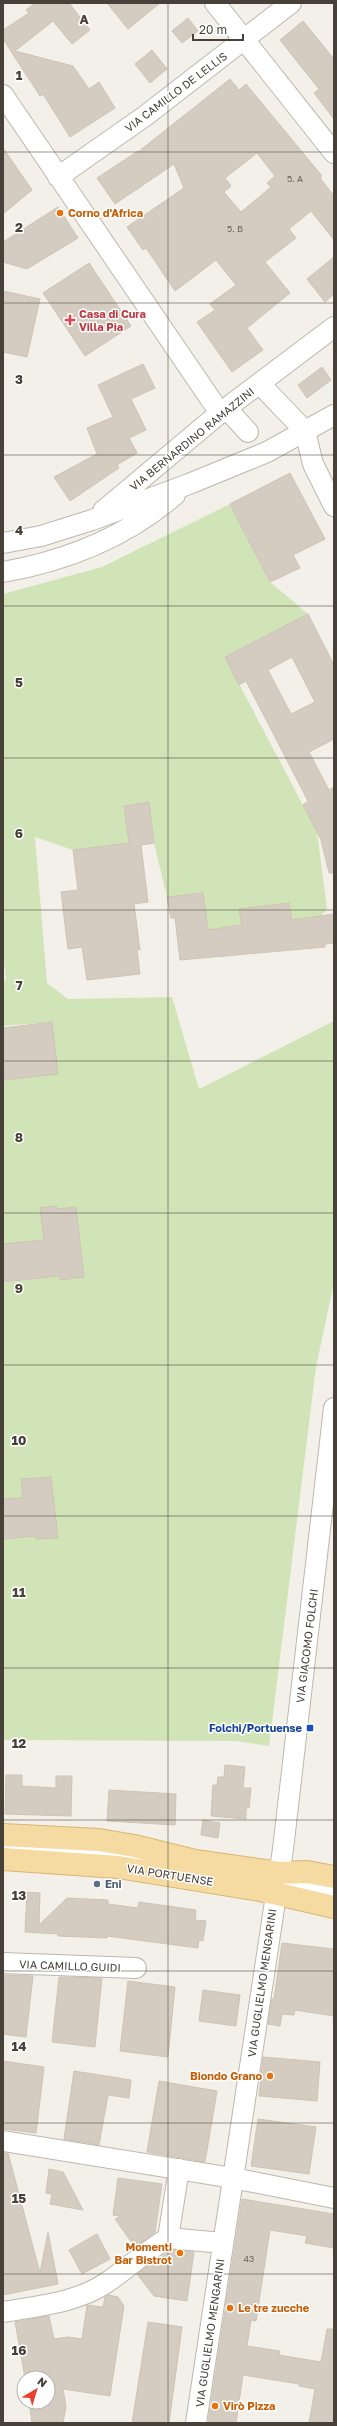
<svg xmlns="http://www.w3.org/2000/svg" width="337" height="2426" viewBox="0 0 337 2426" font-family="'Golos Text',sans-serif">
<rect width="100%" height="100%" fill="#f3f0ea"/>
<path fill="#d1e4b7" d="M230,504l40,78 38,32 -83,43 92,175 10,77 -6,7 -113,14 -5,-37 -36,4 -13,-54 -5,-41 -25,4 5,37 -56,7 -38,-13 12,146 21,16 104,-2 27,92 135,-68v261l-18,85 -47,379 -33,-5 -232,-1 -1,-201 33,-3v3l22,-2 -7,-60 -28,21 -20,1v-216l57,-7v4l24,-4 -8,-69 -19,2 -1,-3 -15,2 3,32 -41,4v-164l49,-58 -49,4v-45l3,-1 -3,-27v-359l99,-27z"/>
<path fill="#d4ccc0" stroke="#cec3b4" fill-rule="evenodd" d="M35,3h34l21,27 -18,14 -19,-23 -38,30 58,15 16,23 10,-7 16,26 -45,29 -27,-43 -3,2 -37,-57v-9l26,-17 -3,-3z
M107,3h53l-32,26z
M188,18l10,13 -16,12 -10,-12z
M303,21l31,38v60l-20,-26 5,-4 -39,-49z
M152,50l15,19 -17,14 -15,-19z
M230,79l9,11 7,-6 76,92 -2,2 14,18v44l-23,-29 -22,18 7,9 -31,24 25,31 -43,35 16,22 -31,22 -35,-50 18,-12 -5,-6 26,-19 -20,-25 -41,31 -29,-43 -3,2 -16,-23 57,-39 -10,-24 -59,40 -18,-26 41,-27v1zM257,153l18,23 -8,7 4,4 -30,25 -17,-20 7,-6 -6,-8z
M3,148l29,42 -29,24z
M58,207l20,31 -51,31 -24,-7v-20z
M334,257v37l-9,8 -18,-23z
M89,263l42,63 -46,30 -42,-63z
M3,291l37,8 -13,58 -24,-5z
M143,364l12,24 -24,11 15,31 -17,8 8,15 -20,12 2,3 -49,33 -16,-24 43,-23 -10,-26 26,-11 -15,-32z
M322,367l9,13 -24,18 -9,-13z
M290,473l35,66 -32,16 7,13 -30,14 -40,-78z
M308,614l26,51v74l-25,13 20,38 5,-3v86h-5l-8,-33 -18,-35 5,-4 -62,-120 -7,4 -14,-28zM292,657l23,45 -24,12 -23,-44z
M149,802l5,41 -13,2 7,57 -14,2 6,46h-3l3,24 -53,6 -5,-33 -14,2 -7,-57 17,-2 -5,-40 56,-7 -5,-37z
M203,893l5,37 34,-5 -3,-16 50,-6 3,17 42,-6v29l-9,1v3l-145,13 -5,-42h-4l-4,-21z
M52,1022l6,52 -55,6v-52z
M56,1206l1,3 19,-2 8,70 -24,3v-4l-57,6v-38l41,-4 -4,-32z
M51,1477l7,61 -22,1v-3l-33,3v-40l20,-1 -2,-19z
M225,1765l20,2 -2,21h8l-2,20h-3v11l-35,-3 2,-31h4l1,-8h6z
M6,1775h16v11l34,2v-12h16l-1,40 -66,-2z
M109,1790l67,4 -1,31 -68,-4z
M203,1820l17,3 -2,15 -17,-3z
M27,1892l13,1 -1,32 28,-27 41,2v4l30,4 1,-6 57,8 -1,10 11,1 -3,20 -4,-1 -1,8 -91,-12v2l-49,-2v-2l-33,-2z
M282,1943l52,6v67l-39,-6 -1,5 -12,-1 -2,12 -12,-2 4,-25h2z
M3,1975l30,1 -7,61 -23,-3z
M59,1977l43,1 -7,69 -43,-5z
M128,1981l47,6 -7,70 -48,-6z
M203,1990l37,5 -4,31 -37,-5z
M263,2057l57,5 -3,39 -58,-5z
M3,2061l41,6 -8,66 -33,-4z
M74,2071l57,9 -2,18 -21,-3 -9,50 -35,-6z
M159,2081l58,10 -12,71 -58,-10z
M258,2119l58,8 -7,47 -58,-8z
M3,2153h5l32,120 8,-41 10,52 -55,11z
M49,2169l14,3 20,38 -33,-6 2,-10 -6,-1z
M118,2178l44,6 -7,48 -20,15 -20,-28 6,-3 -8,-1z
M242,2199l92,15v34l-29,-5 2,-7 -37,-6 -14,91 -5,-1 -4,26 33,5 -1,4 42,7 6,-33h7v94h-25l6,-34 -16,-3v-2l-56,-9 -7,48h-28z
M97,2234l13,25 -28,15 -13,-24z
M171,2250l23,2 -7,49 -33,-5 -17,-22z
M108,2295l10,2 6,9 -14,90 -47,-7 3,17 -3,17h-31l-3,-21h19v-24h-23l-10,-56 34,-6 5,23 14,-2 14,2 5,-34 16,2 2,-10z
M148,2322l34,5 -13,96h-37z"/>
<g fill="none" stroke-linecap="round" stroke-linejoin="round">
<defs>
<path id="minor" d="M215,3l119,150
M3,95l217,318
M58,177l87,-61 146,-113
M260,384l45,47 8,33 21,42
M226,408l22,24
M103,511l117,-98 114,-86
M3,543l38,-7 51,-16 97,-36 78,-32 67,-37
M3,572c63,-11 123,-35 172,-77
M3,1846l160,14
M279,1873l55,18
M3,1963l133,5
M3,2141l230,37 101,20
M168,2238l11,-69
M168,2238l55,5
M3,2312c34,-6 73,-9 103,-29 21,-14 40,-32 62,-45
M196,2423l87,-574 51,-441"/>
<path id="major" d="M3,1835l96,5 35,6 61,15 84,12 28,-1 27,5
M3,1859l115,8 142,23 74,17"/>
</defs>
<use href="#minor" stroke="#beb7ad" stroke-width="22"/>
<use href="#major" stroke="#d9b672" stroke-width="24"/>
<use href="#minor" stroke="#fff" stroke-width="20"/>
<use href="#major" stroke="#f5daa1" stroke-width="22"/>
</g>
<path fill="none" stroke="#474139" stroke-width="1" stroke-opacity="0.55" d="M168,3v2420M3,152h331M3,303h331M3,455h331M3,606h331M3,758h331M3,910h331M3,1061h331M3,1213h331M3,1365h331M3,1516h331M3,1668h331M3,1820h331M3,1971h331M3,2123h331M3,2274h331"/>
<g fill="#e8710a" stroke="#fff" stroke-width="1.5">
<circle cx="60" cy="213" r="4"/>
<circle cx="270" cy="2076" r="4"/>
<circle cx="180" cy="2253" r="4"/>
<circle cx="230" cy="2308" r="4"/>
<circle cx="215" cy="2406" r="4"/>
</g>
<path fill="#e0444e" stroke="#fff" stroke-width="1.5" d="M68 314h4v4h4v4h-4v4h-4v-4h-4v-4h4z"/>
<rect fill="#1a4fb4" stroke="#fff" stroke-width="1.5" x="306" y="1724" width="8" height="8" rx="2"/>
<circle fill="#5c6f8a" stroke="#fff" stroke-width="1.5" cx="97" cy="1884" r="4"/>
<g text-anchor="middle" stroke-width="3" stroke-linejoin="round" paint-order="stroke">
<g font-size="9" fill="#6a645b">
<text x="295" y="182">5. А</text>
<text x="235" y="232">5. B</text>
<text x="249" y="2262">43</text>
</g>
<g font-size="11" fill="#474139" stroke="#fff">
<text transform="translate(176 92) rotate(-37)" y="4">VIA CAMILLO DE LELLIS</text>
<text transform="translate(192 439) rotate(-39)" y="4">VIA BERNARDINO RAMAZZINI</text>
<text transform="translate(307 1646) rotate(-83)" y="4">VIA GIACOMO FOLCHI</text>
<text transform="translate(170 1875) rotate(9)" y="4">VIA PORTUENSE</text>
<text transform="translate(70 1966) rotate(2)" y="4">VIA CAMILLO GUIDI</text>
<text transform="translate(262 1983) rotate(-82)" y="4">VIA GUGLIELMO MENGARINI</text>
<text transform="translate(210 2333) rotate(-82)" y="4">VIA GUGLIELMO MENGARINI</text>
</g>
<g font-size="11" font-weight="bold" fill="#c56008" stroke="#fff" text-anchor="start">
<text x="68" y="217">Corno d'Africa</text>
<text x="262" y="2080" text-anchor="end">Biondo Grano</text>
<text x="172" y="2251" text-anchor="end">Momenti<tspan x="172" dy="13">Bar Bistrot</tspan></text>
<text x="238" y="2312">Le tre zucche</text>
<text x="223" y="2410">Virò Pizza</text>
</g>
<g font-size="11" font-weight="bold" fill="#be3a42" stroke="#fff" text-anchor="start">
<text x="79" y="318">Casa di Cura<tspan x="79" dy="13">Villa Pia</tspan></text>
</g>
<g font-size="11" font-weight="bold" fill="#164399" stroke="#fff" text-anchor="end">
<text x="302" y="1732">Folchi/Portuense</text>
</g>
<g font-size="11" font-weight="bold" fill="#4e5e75" stroke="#fff" text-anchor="start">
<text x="105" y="1888">Eni</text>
</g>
</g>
<g font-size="13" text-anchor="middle" font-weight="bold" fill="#474139" stroke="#fff" stroke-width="3" stroke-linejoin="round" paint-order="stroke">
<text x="84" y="24">A</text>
<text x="19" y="80">1</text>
<text x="19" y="232">2</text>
<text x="19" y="384">3</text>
<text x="19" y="535">4</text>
<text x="19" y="687">5</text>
<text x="19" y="838">6</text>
<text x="19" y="990">7</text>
<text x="19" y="1142">8</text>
<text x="19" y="1293">9</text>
<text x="19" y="1445">10</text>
<text x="19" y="1597">11</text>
<text x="19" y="1748">12</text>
<text x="19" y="1900">13</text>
<text x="19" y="2051">14</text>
<text x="19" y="2203">15</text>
<text x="19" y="2355">16</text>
</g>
<rect width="337" height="2426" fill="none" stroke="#474139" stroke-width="8"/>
<g transform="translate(36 2390) rotate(38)"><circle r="19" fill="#ffffff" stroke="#b5b3b0"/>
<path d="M0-3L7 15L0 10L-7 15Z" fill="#e7422e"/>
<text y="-6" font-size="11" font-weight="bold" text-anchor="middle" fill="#474139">N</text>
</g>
<path d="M193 34v6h50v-6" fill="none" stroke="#474139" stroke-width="2"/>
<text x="199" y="34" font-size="12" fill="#474139" stroke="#ffffff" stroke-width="3" paint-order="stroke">20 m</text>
</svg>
